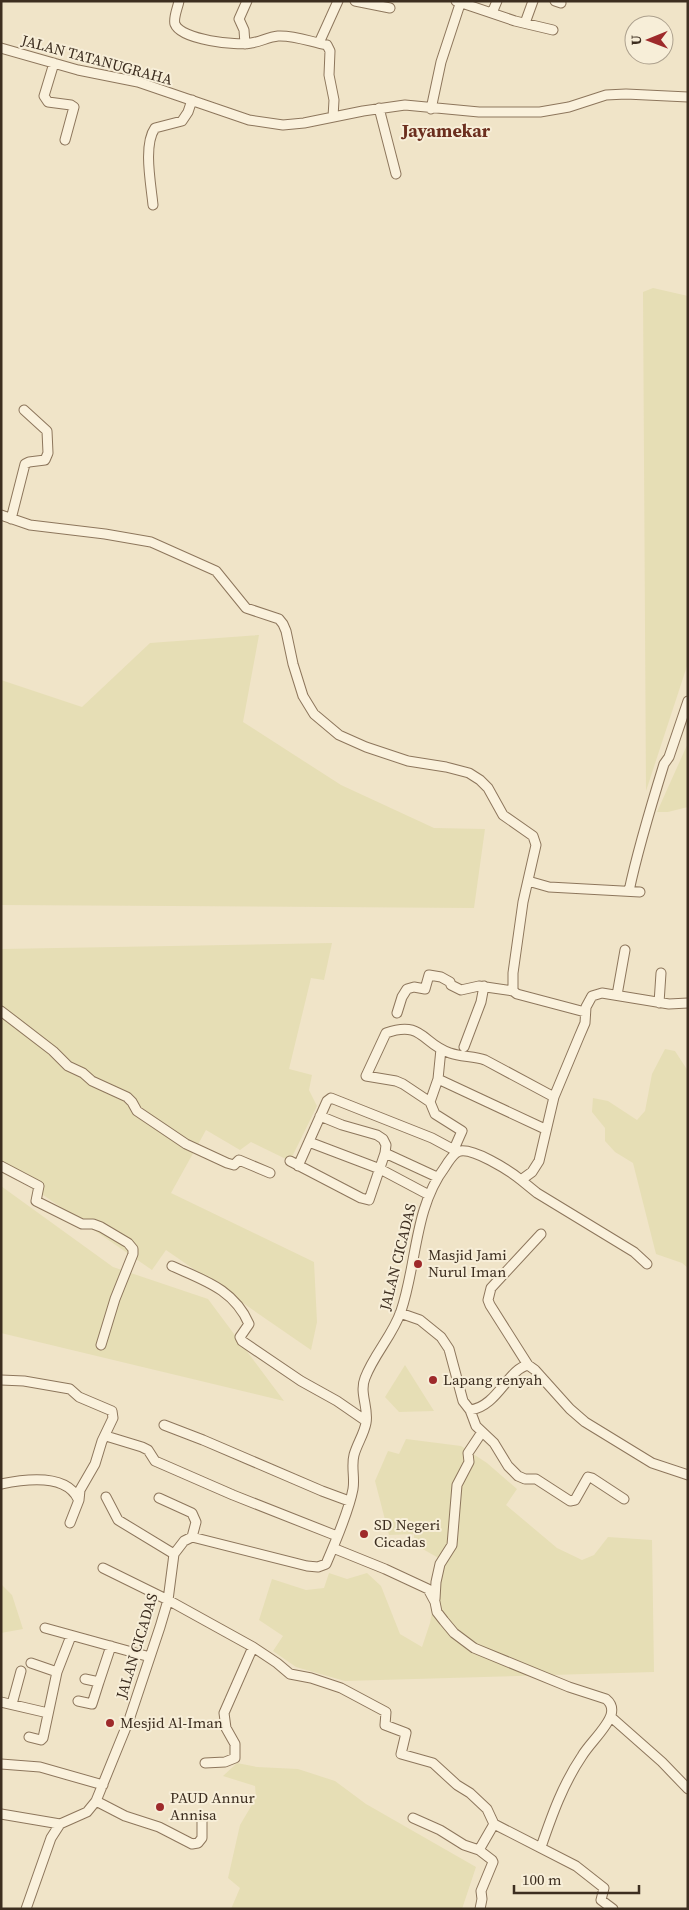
<svg xmlns="http://www.w3.org/2000/svg" width="689" height="1910" viewBox="0 0 689 1910" font-family="'Source Serif 4',serif">
<rect width="100%" height="100%" fill="#f0e4c8"/>
<path fill="#e6deb5" d="M653,288l35,8v367l-42,128 -3,-499z
M259,635l-16,87 98,63 93,43 51,1 -11,79 -473,-3v-225l81,27 68,-64z
M688,743v64l-20,5h-11z
M332,943l-8,37 -13,-2 -22,91 23,6 -3,15 8,16 -27,55 -39,-19 -11,8 -34,-20 -35,63 143,69 3,60 -6,28 -145,-100 -14,20 -151,-104v-217z
M665,1049l10,2 13,20v197l-6,-5 -26,-9 -23,-91 -18,-11 -10,-11v-13l-13,-16 1,-14 15,3 29,19 8,-9 7,-37z
M1,1186l112,81 95,32 76,102 -283,-68z
M405,1365l29,46 -35,1 -14,-15z
M406,1439l55,7 26,17 30,26 -11,16 51,43 25,12 12,-5 14,-18 44,3 2,132 -309,9 -49,-14 -23,-16 10,-15 -24,-16 13,-41 34,11 18,-2 5,-15 18,6 20,-6 14,13 19,48 22,13 8,-24 12,-63 -28,-16v-10l-25,1 -14,-54 13,-30 11,3z
M1,1584l11,11 11,34 -22,4z
M237,1763l20,4 41,2 37,12 31,23 110,63 -14,42h-231l9,-21 -12,-10 12,-53 16,-27 -1,-12 -32,-10z"/>
<g fill="none" stroke-linecap="round" stroke-linejoin="round">
<defs>
<path id="street" d="M179,1c-1,6 -6,17 -4,23 6,16 62,22 76,19 9,-1 17,-6 27,-7 16,-1 33,6 49,9l3,6 -1,24 5,25 -1,17
M355,1l35,7
M456,1l59,20 38,9
M555,1l6,2
M492,13l5,-12
M525,23l8,-22
M319,43l19,-42
M245,44l-1,-14 -5,-11 8,-18
M1,48l77,22 60,12 111,38 34,5 21,-2 59,-12 42,-6 74,7h61l29,-5 37,-12 20,-1 62,3
M54,63l-10,33 4,6 23,3 3,2 -9,33
M379,108l17,66
M431,109l10,-47 20,-61
M153,205c-2,-21 -10,-60 2,-77l27,-7 6,-9 4,-12
M1,515l29,10 75,9 46,8 65,29 30,37 33,11 4,5 3,7 7,33 10,32 11,18 25,21 27,12 42,14 38,6 23,6 11,7 8,8 15,27 30,21 3,9 -13,57 -10,71v18l4,3 68,18
M11,519l14,-55 4,-2 16,-2 3,-7 -1,-22 -23,-21
M528,881l21,6 91,5
M629,891c9,-43 22,-85 35,-127l5,-7 19,-56
M617,995l8,-45
M659,1003l2,-30
M1,1011l52,40 15,15 15,7 9,8 35,16 5,5 5,9 49,33 41,19 7,2 5,-5 31,13
M397,1013l5,-16 5,-8 7,-2 11,2 4,-14 12,2 9,5 1,3 10,5 18,-4 34,5
M464,1047l17,-45 3,-16
M438,1079l107,50
M430,1102l8,-23 3,-30
M309,1142l71,27 49,26
M454,1149l8,-18 -27,-17 -5,-12 -27,-18 -7,-3 -30,-5 20,-43c37,-13 36,11 64,20 11,4 24,3 35,7l69,37
M385,1153l52,24
M290,1161l71,37 8,2 16,-47 1,-8 -3,-6 -6,-4 -35,-10 -22,-9
M1,1166l38,20 -3,15 46,23h11l8,3 27,16 5,6v5l-18,45 -14,46
M298,1166l29,-65 4,-3 101,40 26,14
M521,1180l16,13 97,59 13,12
M172,1266c31,14 62,23 77,58l-9,13 2,4 59,40 36,20 29,20
M400,1313l20,7 21,17 8,12 14,52 7,9c27,-3 38,-41 58,-45l7,5 35,39 15,13 67,41 36,12
M528,1365l-38,-60 -2,-5 3,-12 50,-54
M1,1380l23,1 46,8 9,8 33,14 1,7 -11,23 -7,23 -15,26 -1,10 -9,23
M470,1410l6,16 18,17 14,23 10,10 7,3h11l34,22 5,-1 13,-23 4,1 32,21
M164,1425l39,15 119,51 27,10
M106,1436l36,11 6,3 7,11 78,34 104,41
M1,1484c24,-5 65,-11 77,15
M106,1497l12,23 56,34
M159,1498l33,15 4,9 -4,15
M333,1548l52,21 43,20 7,13 2,10 7,9 10,12 20,15 95,39 37,12c5,4 7,9 5,16 -4,13 -22,29 -29,41 -19,28 -30,59 -41,91
M103,1568l65,32 85,47 24,16 13,11 21,4 30,10 45,24 -1,13 21,8 -5,21 32,9 24,22 13,8 17,16 7,15 82,42 28,22 -3,12 12,9
M435,1599l1,-17 4,-18 12,-19 5,-60 12,-23 -1,-9 14,-21
M45,1628l105,29
M31,1663l26,9
M85,1679l14,3 12,-36
M78,1701l14,3 7,-22
M1,1702l47,11
M12,1704l9,-33
M611,1717l51,45 26,27
M29,1737l12,3 2,-2 14,-66 14,-36
M205,1763l20,-1 10,-4v-14l-9,-16 -2,-15 29,-66
M1,1764l39,3 63,18
M96,1801l29,15 34,11 33,17 6,-1 4,-5v-17
M1,1814l59,10
M413,1818l27,12 24,15 15,5 15,-26
M479,1850l13,10 1,2 -12,29 1,8 -2,10
M26,1909l25,-71 9,-14 27,-12 9,-11 33,-81 31,-93 8,-27 6,-46 10,-13 8,-4 115,29 11,1 8,-3c9,-21 23,-53 27,-75 2,-11 -2,-23 1,-34 3,-11 10,-21 12,-32 3,-15 -7,-30 -1,-45 9,-24 28,-43 36,-67 16,-47 13,-103 44,-144 3,-5 7,-11 12,-15 13,-7 53,19 64,28l11,-8 7,-11 15,-64 25,-60 6,-14 1,-16 6,-11 10,-3 67,11 19,-1"/>
</defs>
<use href="#street" stroke="#8d765c" stroke-width="11"/>
<use href="#street" stroke="#faf1dc" stroke-width="9"/>
</g>
<g fill="#9e2a2b" stroke="#f7eed8" stroke-width="2">
<circle cx="418" cy="1264" r="5"/>
<circle cx="433" cy="1380" r="5"/>
<circle cx="364" cy="1534" r="5"/>
<circle cx="110" cy="1723" r="5"/>
<circle cx="160" cy="1807" r="5"/>
</g>
<g text-anchor="middle" stroke-width="4" stroke-linejoin="round" paint-order="stroke">
<g font-size="15" fill="#3d2e20" stroke="#f7eed8">
<text transform="translate(97 60) rotate(15)" y="5">JALAN TATANUGRAHA</text>
<text transform="translate(398 1257) rotate(-76)" y="5">JALAN CICADAS</text>
<text transform="translate(137 1646) rotate(-73)" y="5">JALAN CICADAS</text>
</g>
<g font-size="15" fill="#3d2e20" stroke="#f7eed8" text-anchor="start">
<text x="428" y="1260">Masjid Jami<tspan x="428" dy="17">Nurul Iman</tspan></text>
<text x="443" y="1385">Lapang renyah</text>
<text x="374" y="1530">SD Negeri<tspan x="374" dy="17">Cicadas</tspan></text>
<text x="120" y="1728">Mesjid Al-Iman</text>
<text x="170" y="1803">PAUD Annur<tspan x="170" dy="17">Annisa</tspan></text>
</g>
<g font-size="18" font-weight="bold" fill="#6b2e1e" stroke="#f7eed8">
<text x="446" y="137">Jayamekar</text>
</g>
</g>
<rect width="689" height="1910" fill="none" stroke="#3d2e20" stroke-width="5"/>
<g transform="translate(649 40) rotate(269)"><circle r="24" fill="#f7eed8" stroke="#ada18e"/>
<path d="M0-4L9 19L0 12L-9 19Z" fill="#9e2a2b"/>
<text y="-8" font-size="14" font-weight="bold" text-anchor="middle" fill="#3d2e20">U</text>
</g>
<path d="M514 1885v8h125v-8" fill="none" stroke="#3d2e20" stroke-width="2.5"/>
<text x="522" y="1885" font-size="15" fill="#3d2e20" stroke="#f7eed8" stroke-width="4" paint-order="stroke">100 m</text>
</svg>
